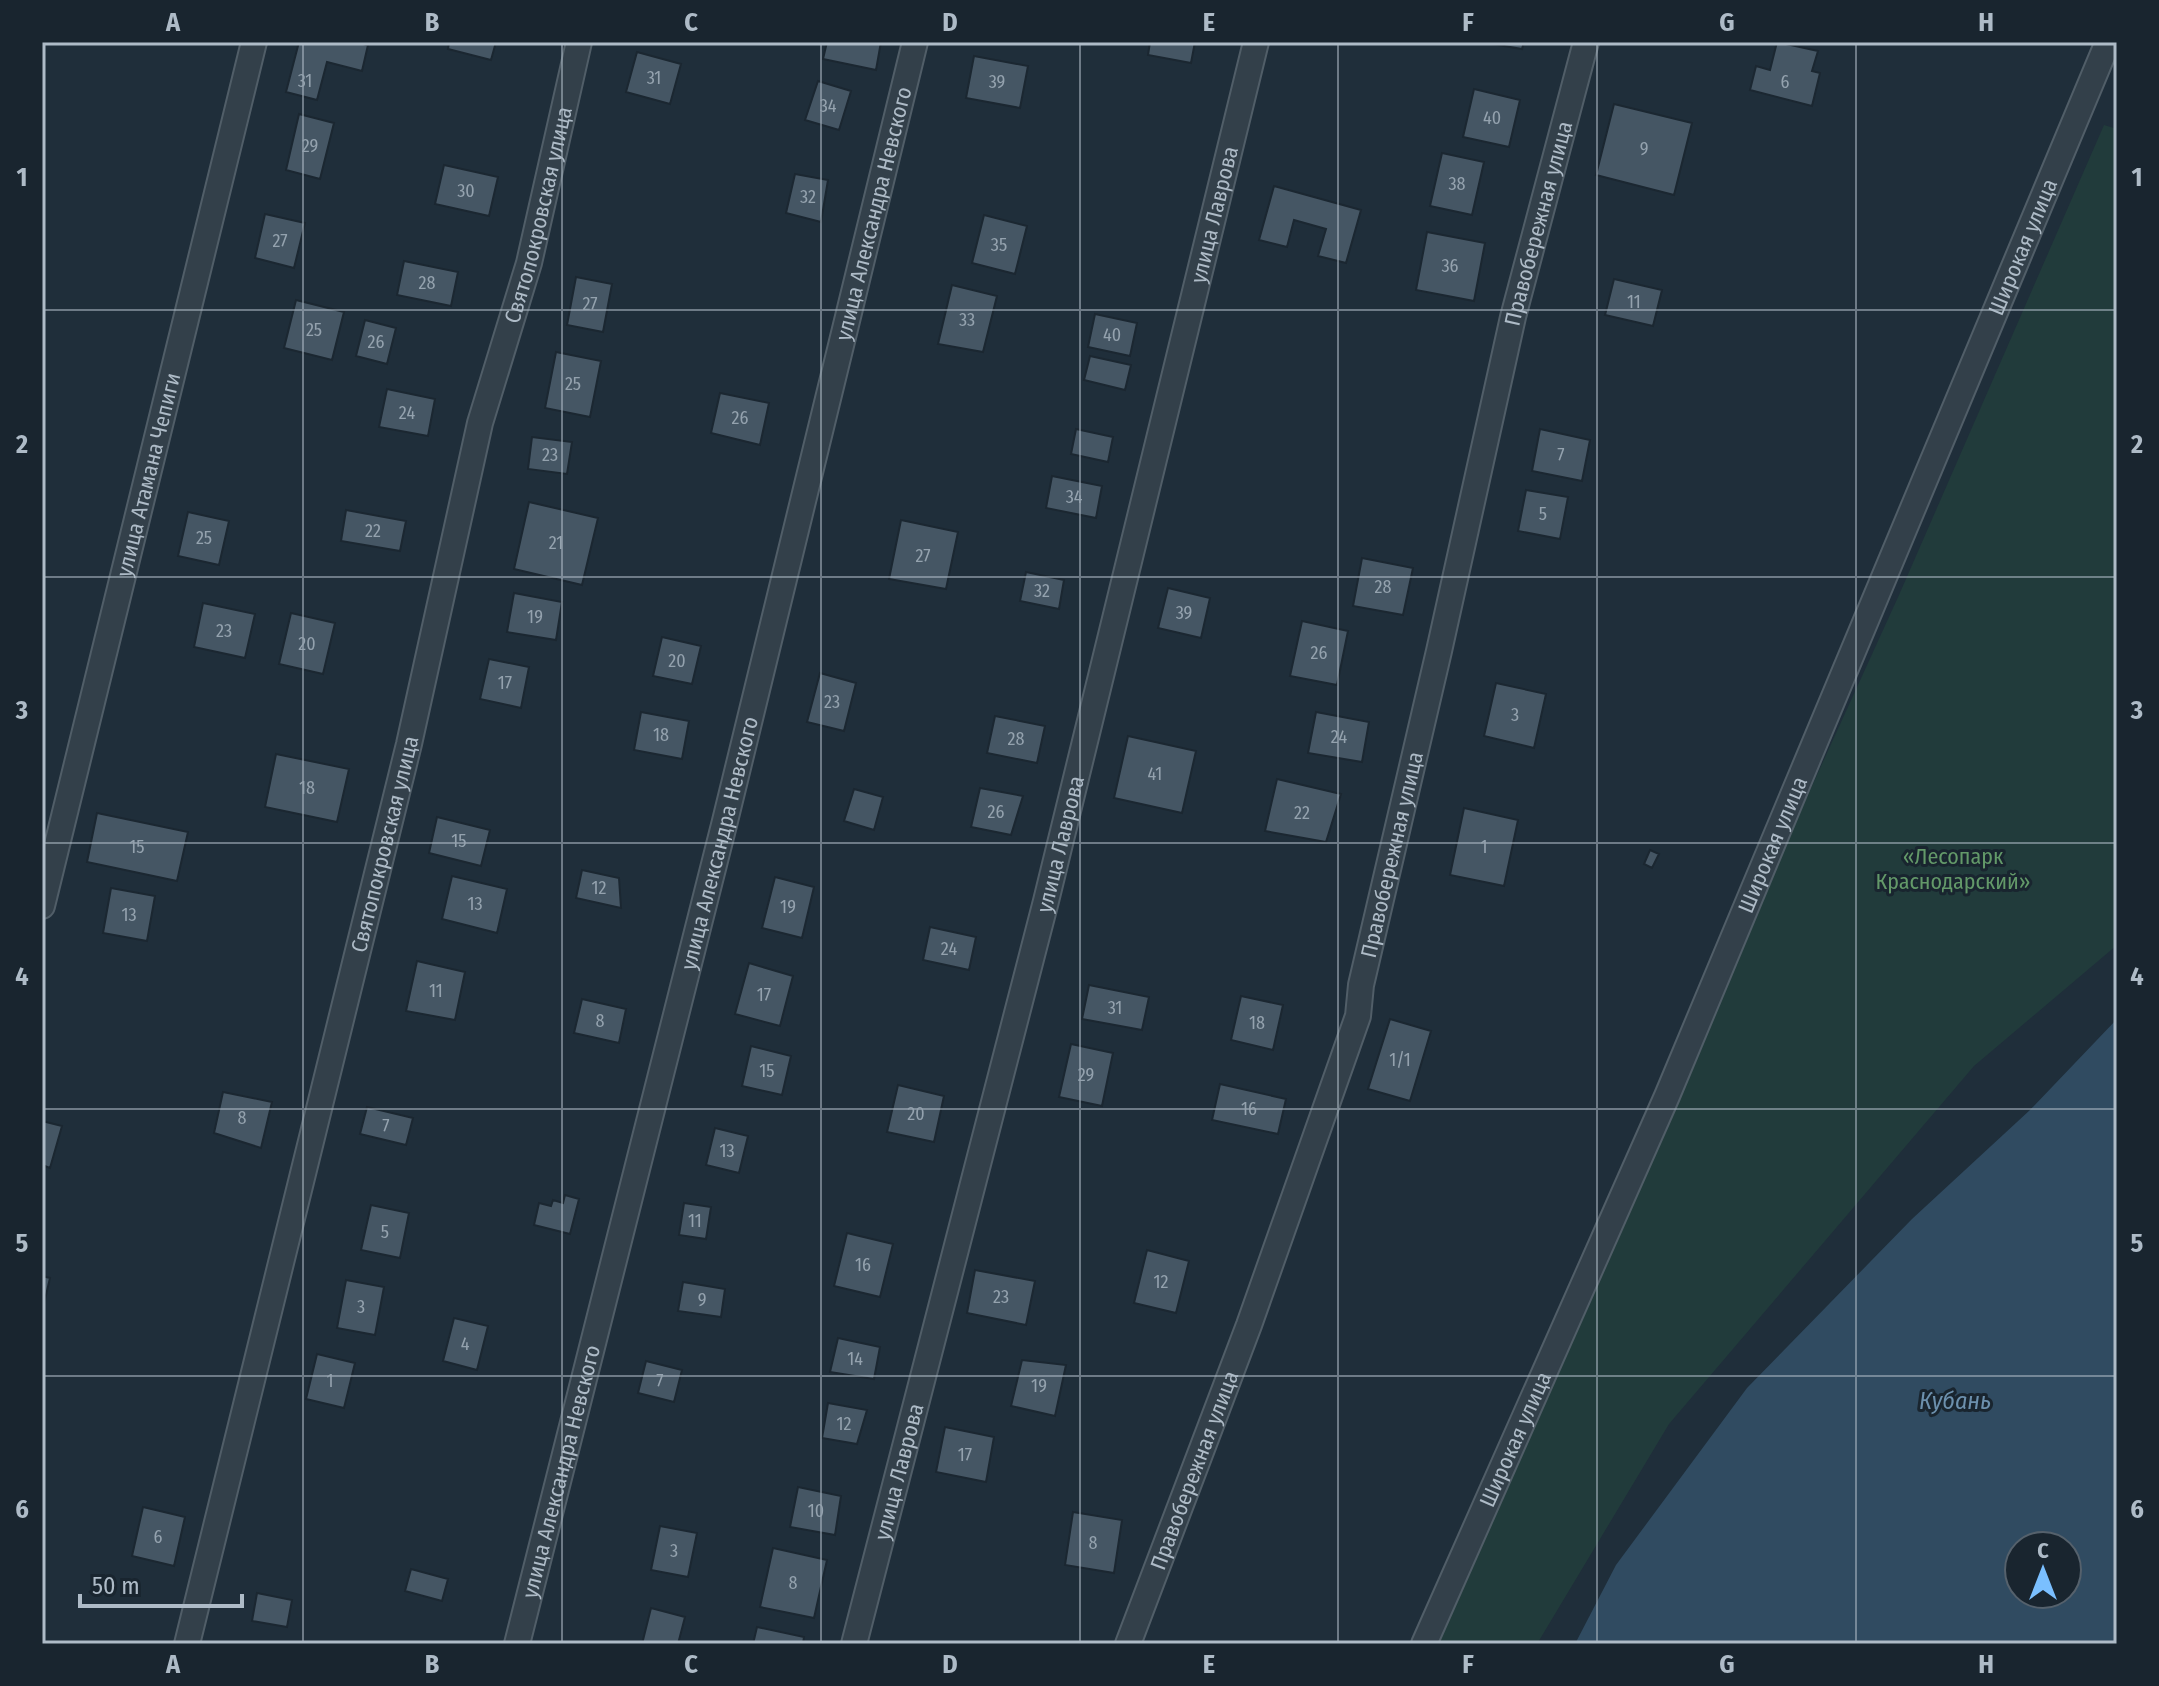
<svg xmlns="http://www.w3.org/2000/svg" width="2159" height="1686" viewBox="0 0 2159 1686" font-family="'Fira Sans Condensed',sans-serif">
<rect width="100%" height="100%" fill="#1f2e3a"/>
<path fill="#213b3b" d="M2104,125l13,4v816l-143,121 -305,358 -132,220h-116l478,-1049z"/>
<path fill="#304b61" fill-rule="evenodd" d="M2117,1019v625h-542l41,-79 131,-177 165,-169 118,-109zM2019,1546h48v48h-48z"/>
<path fill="#455664" stroke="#1b2731" stroke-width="2" d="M299,42h55l14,3 -6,26 -35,-9 -10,38 -31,-8z
M449,42h47l-5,18 -43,-11z
M827,42h54l-5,28 -53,-11z
M1150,42h45l-4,21 -43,-8z
M1481,42h43l-2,7z
M1777,42l41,9 -6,20 8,2 -8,33 -62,-16 6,-24 14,4z
M637,52l44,12 -11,40 -44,-12z
M974,56l54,10 -8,42 -54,-10z
M818,81l33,10 -12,39 -34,-10z
M1474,89l46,11 -11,47 -46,-10z
M1614,104l78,19 -18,72 -78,-20z
M299,114l35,9 -14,56 -34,-9z
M1442,153l42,9 -12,53 -42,-9z
M444,165l54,12 -9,39 -54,-12z
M795,174l33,6 -7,42 -35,-9z
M1274,186l87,24 -15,53 -28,-7 8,-27 -32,-9 -7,27 -28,-7z
M265,214l40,9 -11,45 -39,-10z
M984,215l43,11 -12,48 -43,-11z
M1427,232l58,11 -11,58 -58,-11z
M404,261l54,11 -7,34 -54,-11z
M576,277l36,7 -9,48 -36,-7z
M1614,279l48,11 -9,36 -48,-11z
M952,285l45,11 -14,56 -45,-8z
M296,300l48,12 -12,48 -48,-12z
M1095,314l42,9 -7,33 -42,-9z
M365,320l31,8 -9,36 -31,-8z
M556,352l45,9 -11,56 -45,-9z
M1090,356l41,9 -6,25 -41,-10z
M387,389l48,10 -7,37 -49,-9z
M720,393l49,10 -9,42 -49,-12z
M1076,429l37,8 -5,25 -37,-8z
M1540,429l50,11 -8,41 -50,-10z
M532,437l40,5 -5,32 -39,-5z
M1052,476l50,10 -6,32 -50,-10z
M1526,490l42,7 -8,42 -42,-8z
M529,502l69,16 -16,67 -68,-16z
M346,510l60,11 -6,30 -59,-10z
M188,512l41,9 -10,44 -41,-9z
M901,520l57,12 -12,57 -57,-10z
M1362,558l51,10 -10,47 -50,-9z
M1026,572l38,8 -5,29 -39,-8z
M1168,588l42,10 -9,40 -43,-10z
M514,593l48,9 -6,38 -49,-8z
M203,603l52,11 -10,44 -51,-11z
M291,613l44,10 -12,51 -44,-10z
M1302,621l46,10 -11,54 -47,-9z
M662,637l39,9 -9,38 -39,-8z
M489,659l40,8 -8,41 -41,-9z
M820,673l36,10 -12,48 -37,-9z
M1496,683l50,11 -12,54 -50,-12z
M641,712l48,9 -7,38 -48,-9z
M1316,712l53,10 -7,40 -54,-9z
M995,716l50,10 -8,37 -50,-10z
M1128,736l68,15 -14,62 -68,-15z
M276,754l73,15 -12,53 -72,-15z
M1277,779l64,15 -15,48 -61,-11z
M980,788l43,8 -12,39 -40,-8z
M854,789l29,8 -9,33 -30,-9z
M1464,808l54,12 -14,66 -54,-11z
M97,813l91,19 -11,49 -90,-19z
M437,817l53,13 -9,36 -52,-13z
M1650,850l9,4 -7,14 -8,-4z
M582,870l37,8 2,30 -45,-10z
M452,876l55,13 -10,44 -55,-14z
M775,877l39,10 -12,51 -40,-10z
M111,888l44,8 -8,45 -44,-8z
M930,927l46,10 -7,33 -46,-10z
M417,961l48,11 -10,48 -49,-9z
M749,963l44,13 -13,50 -45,-12z
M1089,985l60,12 -7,33 -60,-11z
M1241,996l42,9 -10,45 -42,-10z
M582,999l44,10 -7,34 -45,-10z
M1390,1019l41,12 -21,70 -42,-12z
M1071,1044l42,9 -11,53 -43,-9z
M751,1046l40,10 -9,39 -40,-9z
M1220,1084l66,15 -8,35 -66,-14z
M898,1085l46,11 -10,46 -47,-10z
M223,1092l49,10 -11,46 -47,-15z
M367,1107l46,11 -7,27 -46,-11z
M42,1121l20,5 -12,42 -8,-3z
M715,1128l33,8 -9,37 -33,-8z
M565,1195l14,4 -9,35 -36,-9 5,-22 12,3 2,-6 10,3z
M684,1203l27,4 -5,32 -27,-4z
M371,1205l38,8 -9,45 -39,-8z
M847,1233l46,11 -13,53 -46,-11z
M1147,1250l42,11 -13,52 -42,-10z
M975,1270l60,11 -9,44 -59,-12z
M42,1276l8,2 -7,30h-1z
M346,1280l38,7 -9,48 -38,-7z
M683,1282l42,7 -4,28 -43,-6z
M454,1318l34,8 -11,44 -34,-9z
M838,1338l42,9 -6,32 -44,-7z
M317,1354l38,9 -11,45 -38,-9z
M1022,1360l44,5 -11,51 -44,-10z
M646,1361l36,9 -8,32 -36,-9z
M828,1403l39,7 -10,34 -35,-6z
M945,1427l49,10 -8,45 -50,-10z
M798,1487l43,9 -6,39 -45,-8z
M143,1507l42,10 -11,49 -42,-10z
M1073,1512l49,8 -8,53 -49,-8z
M660,1526l37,7 -9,44 -37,-7z
M773,1548l54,12 -13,58 -54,-11z
M411,1569l37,10 -6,22 -37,-10z
M257,1593l35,7 -5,27 -35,-6z
M651,1608l34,9 -7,27h-36z
M757,1627l47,10 -1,7h-50z"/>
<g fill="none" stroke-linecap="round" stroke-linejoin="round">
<defs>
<g id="minor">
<path id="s1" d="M42,906l212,-864"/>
<path id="s2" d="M187,1644l222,-900 71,-321 49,-160 50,-221"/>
<path id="s3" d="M517,1644l208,-823 190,-779"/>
<path id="s4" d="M854,1644l192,-743 210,-859"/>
<path id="s5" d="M1128,1644l121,-319 109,-309 3,-31 78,-334 74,-334 73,-275"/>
<path id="s6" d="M1424,1644l243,-548 441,-1054"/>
</g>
</defs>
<use href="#minor" stroke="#515e68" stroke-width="28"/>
<use href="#minor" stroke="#33404a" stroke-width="24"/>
</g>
<path fill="none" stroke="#aebbc7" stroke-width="2" stroke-opacity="0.55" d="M303,42v1602M562,42v1602M821,42v1602M1080,42v1602M1338,42v1602M1597,42v1602M1856,42v1602M42,310h2075M42,577h2075M42,843h2075M42,1109h2075M42,1376h2075"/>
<g text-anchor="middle" stroke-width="6" stroke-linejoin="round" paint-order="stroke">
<g font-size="18" fill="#94a2ae">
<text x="654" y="84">31</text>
<text x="305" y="87">31</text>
<text x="997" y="88">39</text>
<text x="1785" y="88">6</text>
<text x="828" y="112">34</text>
<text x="1492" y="124">40</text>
<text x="310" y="152">29</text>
<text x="1644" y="155">9</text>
<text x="1457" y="190">38</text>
<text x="466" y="197">30</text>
<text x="808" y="203">32</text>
<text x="280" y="247">27</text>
<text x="999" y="251">35</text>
<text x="1450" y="272">36</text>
<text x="427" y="289">28</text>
<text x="1634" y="308">11</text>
<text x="590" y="310">27</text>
<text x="967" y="326">33</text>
<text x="314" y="336">25</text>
<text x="1112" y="341">40</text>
<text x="376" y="348">26</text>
<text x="573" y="390">25</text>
<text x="407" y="419">24</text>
<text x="740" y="424">26</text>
<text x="550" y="461">23</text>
<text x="1561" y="461">7</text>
<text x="1074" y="503">34</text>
<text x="1543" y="520">5</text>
<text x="373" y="537">22</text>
<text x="204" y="544">25</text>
<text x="556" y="549">21</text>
<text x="923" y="562">27</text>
<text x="1383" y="593">28</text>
<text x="1042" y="597">32</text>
<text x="1184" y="619">39</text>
<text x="535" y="623">19</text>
<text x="224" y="637">23</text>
<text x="307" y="650">20</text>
<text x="1319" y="659">26</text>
<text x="677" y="667">20</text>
<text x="505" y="689">17</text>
<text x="832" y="708">23</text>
<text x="1515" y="721">3</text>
<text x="661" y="741">18</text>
<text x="1339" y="743">24</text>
<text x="1016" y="745">28</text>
<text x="1155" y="780">41</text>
<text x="307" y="794">18</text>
<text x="996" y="818">26</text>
<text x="1302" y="819">22</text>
<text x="459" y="847">15</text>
<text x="137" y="853">15</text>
<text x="1484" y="853">1</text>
<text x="599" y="894">12</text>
<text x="475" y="910">13</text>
<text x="788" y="913">19</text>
<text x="129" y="921">13</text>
<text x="949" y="955">24</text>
<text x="436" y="997">11</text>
<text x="764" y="1001">17</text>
<text x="1115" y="1014">31</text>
<text x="600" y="1027">8</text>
<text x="1257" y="1029">18</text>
<text x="1400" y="1066">1/1</text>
<text x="767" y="1077">15</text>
<text x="1086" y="1081">29</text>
<text x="1249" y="1115">16</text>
<text x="916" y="1120">20</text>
<text x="242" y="1124">8</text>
<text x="386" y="1132">7</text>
<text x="727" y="1157">13</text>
<text x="695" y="1227">11</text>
<text x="385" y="1238">5</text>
<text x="863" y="1271">16</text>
<text x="1161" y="1288">12</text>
<text x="1001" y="1303">23</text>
<text x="702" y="1306">9</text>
<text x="361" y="1313">3</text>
<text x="465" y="1350">4</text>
<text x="855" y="1365">14</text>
<text x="330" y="1387">1</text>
<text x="660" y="1387">7</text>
<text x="1039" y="1392">19</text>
<text x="844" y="1430">12</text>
<text x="965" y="1461">17</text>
<text x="816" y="1517">10</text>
<text x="158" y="1543">6</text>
<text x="1093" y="1549">8</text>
<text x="674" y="1557">3</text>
<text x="793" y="1589">8</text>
</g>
<g font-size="22" fill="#aebbc7" stroke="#19252f">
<text dy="8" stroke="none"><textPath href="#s2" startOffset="1472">Святопокровская улица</textPath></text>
<text dy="8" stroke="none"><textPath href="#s3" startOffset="1474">улица Александра Невского</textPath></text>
<text dy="8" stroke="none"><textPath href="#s4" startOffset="1474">улица Лаврова</textPath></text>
<text dy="8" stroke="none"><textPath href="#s5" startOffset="1482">Правобережная улица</textPath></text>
<text dy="8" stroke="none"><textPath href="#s6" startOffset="1520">Широкая улица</textPath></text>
<text dy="8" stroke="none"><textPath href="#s1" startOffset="444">улица Атамана Чепиги</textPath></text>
<text dy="8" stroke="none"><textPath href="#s2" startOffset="824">Святопокровская улица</textPath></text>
<text dy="8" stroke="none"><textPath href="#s3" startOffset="826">улица Александра Невского</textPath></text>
<text dy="8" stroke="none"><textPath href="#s4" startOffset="826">улица Лаврова</textPath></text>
<text dy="8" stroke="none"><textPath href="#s6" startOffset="872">Широкая улица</textPath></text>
<text dy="8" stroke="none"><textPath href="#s5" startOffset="834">Правобережная улица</textPath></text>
<text dy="8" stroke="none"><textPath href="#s6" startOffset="224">Широкая улица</textPath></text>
<text dy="8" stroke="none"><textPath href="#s5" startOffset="186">Правобережная улица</textPath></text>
<text dy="8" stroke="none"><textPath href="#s3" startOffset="178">улица Александра Невского</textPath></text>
<text dy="8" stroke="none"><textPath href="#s4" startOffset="178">улица Лаврова</textPath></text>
</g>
<g font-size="22" fill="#639969" stroke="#19252f">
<text x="1953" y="864">«Лесопарк<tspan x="1953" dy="25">Краснодарский»</tspan></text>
</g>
<g font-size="24" font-style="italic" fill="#6c90ad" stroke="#19252f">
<text x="1955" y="1409">Кубань</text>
</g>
</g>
<rect width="2159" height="1686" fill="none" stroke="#19252f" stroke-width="88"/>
<g transform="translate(2043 1570)"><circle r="38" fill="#19252f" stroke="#55616c" stroke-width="2"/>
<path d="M0-6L14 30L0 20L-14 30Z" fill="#7abfff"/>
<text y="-12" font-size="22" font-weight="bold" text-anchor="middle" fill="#aebbc7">С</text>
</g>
<path d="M80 1594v12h162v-12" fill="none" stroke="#aebbc7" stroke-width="4"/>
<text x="92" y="1594" font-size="24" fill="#aebbc7" stroke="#19252f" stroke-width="6" paint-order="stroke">50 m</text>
<rect x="44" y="44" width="2071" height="1598" fill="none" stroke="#aebbc7" stroke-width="3"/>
<g font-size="26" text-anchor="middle" font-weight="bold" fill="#aebbc7">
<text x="173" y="31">A</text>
<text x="432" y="31">B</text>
<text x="691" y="31">C</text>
<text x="950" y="31">D</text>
<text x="1209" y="31">E</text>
<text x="1468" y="31">F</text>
<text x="1727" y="31">G</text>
<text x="1986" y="31">H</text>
<text x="22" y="186">1</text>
<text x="2137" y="186">1</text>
<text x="22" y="453">2</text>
<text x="2137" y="453">2</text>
<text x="22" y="719">3</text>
<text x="2137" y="719">3</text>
<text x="22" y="985">4</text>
<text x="2137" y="985">4</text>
<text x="22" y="1252">5</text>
<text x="2137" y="1252">5</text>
<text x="22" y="1518">6</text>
<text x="2137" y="1518">6</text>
<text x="173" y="1673">A</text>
<text x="432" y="1673">B</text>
<text x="691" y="1673">C</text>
<text x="950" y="1673">D</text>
<text x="1209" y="1673">E</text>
<text x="1468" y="1673">F</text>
<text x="1727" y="1673">G</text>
<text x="1986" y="1673">H</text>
</g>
</svg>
